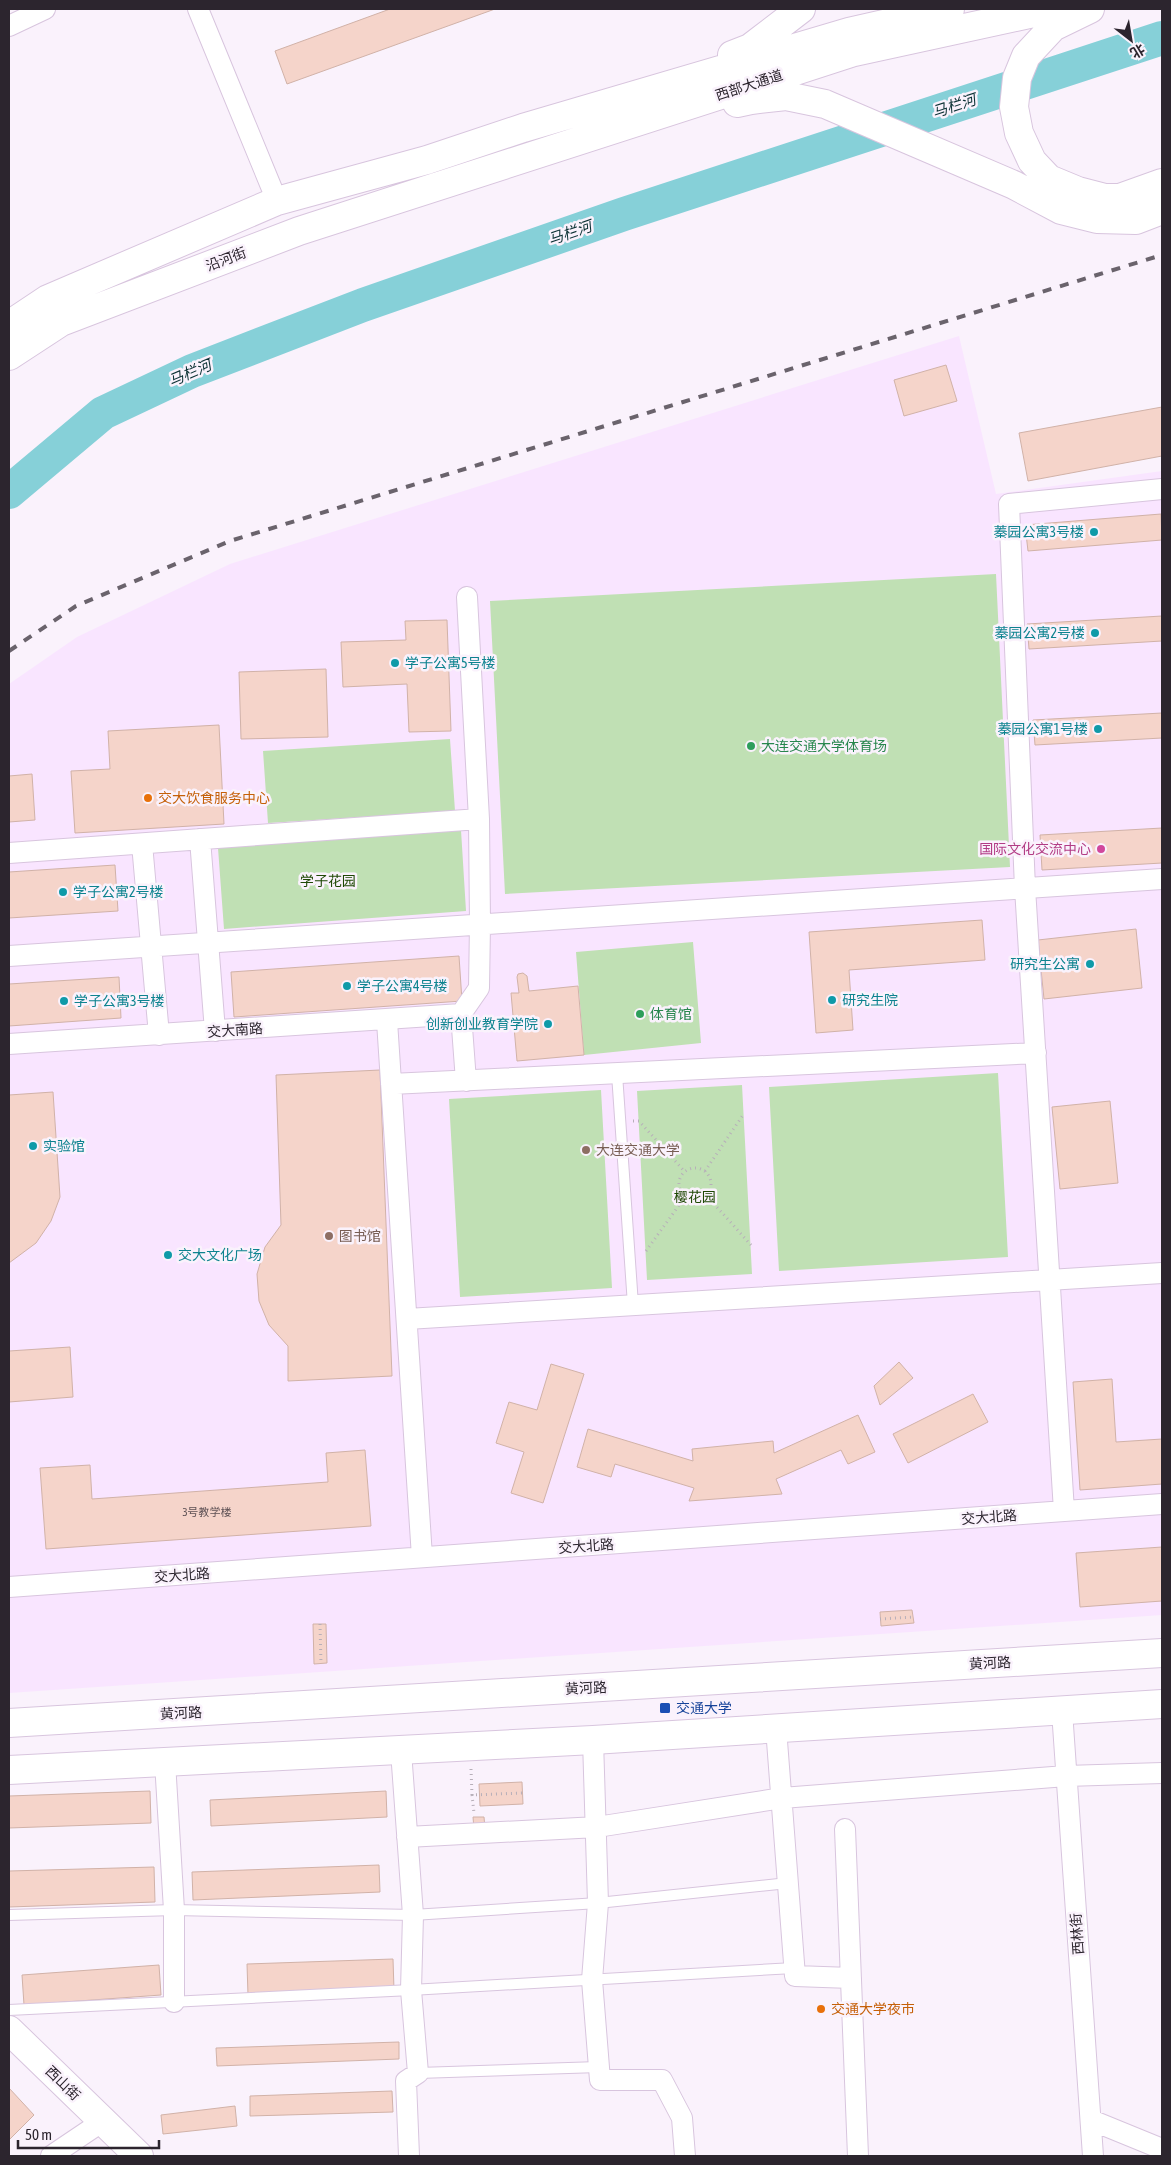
<svg xmlns="http://www.w3.org/2000/svg" width="1171" height="2165" viewBox="0 0 1171 2165" font-family="'Asap Condensed','Noto Sans SC',sans-serif">
<rect width="100%" height="100%" fill="#faf2fc"/>
<path fill="#f9e5ff" d="M959,336l37,158 166,-23v1144l-1153,78v-1009l68,-47 153,-73z"/>
<path fill="#c0e0b4" d="M996,574l14,293 -505,27 -15,-293z
M450,739l5,72 -187,12 -5,-72z
M461,830l5,81 -242,18 -6,-81z
M693,942l8,101 -117,12 -8,-103z
M998,1073l10,184 -229,14 -10,-184z
M742,1085l10,189 -105,6 -10,-189z
M601,1090l11,198 -152,9 -11,-198z"/>
<g fill="none" stroke-linecap="round" stroke-linejoin="round">
<path stroke="#86d0d8" stroke-width="34" d="M9,492l94,-79 89,-42 171,-66 261,-91 538,-176"/>
</g>
<path fill="#f5d4ca" stroke="#d1b2a8" d="M390,9h105l-208,75 -12,-33z
M946,365l11,36 -53,15 -10,-36z
M1162,407v49l-134,25 -9,-48z
M1161,514l1,26 -134,11 -3,-26z
M1162,616v25l-133,8 -2,-25z
M447,620l4,111 -42,1 -2,-48 -64,3 -2,-45 65,-2 -1,-19z
M326,669l2,68 -87,2 -2,-67z
M1162,713v25l-127,7 -2,-25z
M219,725l5,99 -149,9 -4,-62 39,-2 -2,-38z
M32,774l3,46 -26,2v-46z
M1162,828v35l-120,7 -2,-35z
M115,865l3,46 -109,7v-46z
M982,920l3,40 -136,10 4,60 -37,3 -7,-101z
M1136,929l6,59 -98,11 -6,-59z
M459,956l3,45 -228,16 -3,-45z
M523,973l4,3 2,15 49,-5 6,69 -67,6 -6,-68h8l-2,-16 1,-3z
M119,977l2,41 -112,8v-42z
M380,1070l12,306 -104,5v-35l-19,-21 -10,-24 -2,-27 8,-27 16,-22 -5,-150z
M53,1092l7,105 -9,24 -15,22 -27,20v-168z
M1110,1101l8,82 -58,6 -8,-82z
M70,1347l3,50 -64,5v-51z
M899,1362l14,16 -33,27 -6,-19z
M551,1364l33,10 -41,129 -32,-10 13,-41 -28,-9 13,-41 28,8z
M1112,1379l4,63 46,-3v45l-82,6 -7,-108z
M973,1394l15,28 -80,41 -15,-29z
M858,1415l17,37 -27,12 -7,-14 -65,29 6,15 -93,7 5,-13 -79,-24 -4,13 -34,-10 11,-38 105,32 -1,-12 81,-8 1,12z
M365,1450l6,76 -325,23 -6,-81 50,-3 2,34 236,-17 -2,-29z
M1162,1547v54l-82,6 -4,-54z
M912,1610l2,13 -33,3 -1,-14z
M313,1624h13l1,39 -13,1z
M522,1782l1,22 -43,2 -1,-22z
M150,1791l1,32 -142,5v-32z
M386,1791l1,26 -176,9 -1,-26z
M473,1817h11l1,11 -11,1z
M379,1865l1,27 -187,8 -1,-28z
M154,1867l1,35 -146,5v-36z
M393,1959l1,31 -146,5 -1,-31z
M159,1965l2,30 -137,10 -2,-30z
M399,2042v17l-182,7 -1,-18z
M9,2088l25,27 -25,25z
M392,2091l1,21 -143,4v-20z
M235,2106l2,20 -74,8 -2,-19z"/>
<g fill="none" stroke-linecap="round" stroke-linejoin="round">
<defs>
<path id="lane" d="M617,1074l16,231
M9,1915l165,-5 239,5 185,-12 190,-20
M9,2010l402,-20 383,-22
M418,2073l181,-6"/>
<path id="street" d="M198,9l79,192
M9,26l36,-17
M200,839l15,192
M142,844l17,191
M9,853l470,-34
M9,956l1153,-77
M387,1021l35,536
M9,1044l452,-30
M466,1081l-5,-67 18,-26 1,-64 -1,-105 -12,-222
M391,1084l645,-31
M407,1319l755,-46
M1064,1511l-39,-623 -16,-384 153,-15
M9,1587l1153,-83
M1062,1711l31,445
M776,1728l19,248 56,2
M593,1740l5,163 -6,77 8,100h62l20,38 3,38
M401,1751l12,164 -2,75 7,83 -12,8 3,75
M165,1762l9,148v92
M845,1829l13,327
M407,1837l190,-10 185,-29 284,-22 96,-3
M1091,2120l71,29
M51,2156l52,-35"/>
<path id="secondary" d="M9,2030l130,126"/>
<path id="primary" d="M9,1723l1153,-70
M9,1770l584,-30 569,-36"/>
<path id="highway" d="M1090,9l-37,18 -27,29 -9,22 -3,29 5,26 13,28 17,18 29,12 27,7h15l42,-15
M732,55l18,-7 51,-39
M737,103l14,-3 35,-4 39,8 189,81 47,25 36,9 39,1 26,-10
M9,325l39,-26 229,-98 150,-41 96,-32 326,-96 101,-23
M9,356l52,-34 238,-91 555,-179 198,-43"/>
</defs>
<use href="#lane" stroke="#d8c5de" stroke-width="12"/>
<use href="#street" stroke="#d8c5de" stroke-width="22"/>
<use href="#secondary" stroke="#d8c5de" stroke-width="30"/>
<use href="#primary" stroke="#d8c5de" stroke-width="30"/>
<use href="#highway" stroke="#d8c5de" stroke-width="30"/>
<path stroke="#b7afb9" stroke-width="3" stroke-dasharray="1 4" stroke-linecap="butt" d="M633,1121h6l46,51
M679 1184a16 16 0 1 1 32 0a16 16 0 1 1-32 0Z
M705,1171l38,-56
M707,1196l44,49
M646,1251l39,-54
M880,1619l33,-2
M320,1624l1,40
M471,1769l1,26 50,-2
M472,1795l2,18"/>
<use href="#lane" stroke="#fff" stroke-width="10"/>
<use href="#street" stroke="#fff" stroke-width="20"/>
<use href="#secondary" stroke="#fff" stroke-width="28"/>
<use href="#primary" stroke="#fff" stroke-width="28"/>
<use href="#highway" stroke="#fff" stroke-width="28"/>
<path stroke="#6a636c" stroke-width="4" stroke-dasharray="9 9" stroke-linecap="butt" d="M9,651l67,-45 154,-65 932,-286"/>
</g>
<g fill="#0f9aa8" stroke="#faf2fc" stroke-width="2">
<circle cx="1094" cy="532" r="5"/>
<circle cx="1095" cy="633" r="5"/>
<circle cx="395" cy="663" r="5"/>
<circle cx="1098" cy="729" r="5"/>
<circle cx="63" cy="892" r="5"/>
<circle cx="1090" cy="964" r="5"/>
<circle cx="347" cy="986" r="5"/>
<circle cx="832" cy="1000" r="5"/>
<circle cx="64" cy="1001" r="5"/>
<circle cx="548" cy="1024" r="5"/>
<circle cx="33" cy="1146" r="5"/>
<circle cx="168" cy="1255" r="5"/>
</g>
<g fill="#2e9e5b" stroke="#faf2fc" stroke-width="2">
<circle cx="751" cy="746" r="5"/>
<circle cx="640" cy="1014" r="5"/>
</g>
<g fill="#e8710a" stroke="#faf2fc" stroke-width="2">
<circle cx="148" cy="798" r="5"/>
<circle cx="821" cy="2009" r="5"/>
</g>
<circle fill="#d1479c" stroke="#faf2fc" stroke-width="2" cx="1101" cy="849" r="5"/>
<g fill="#8d6e63" stroke="#faf2fc" stroke-width="2">
<circle cx="586" cy="1150" r="5"/>
<circle cx="329" cy="1236" r="5"/>
</g>
<rect fill="#1a4fb4" stroke="#faf2fc" stroke-width="2" x="659" y="1702" width="12" height="12" rx="2.5"/>
<g text-anchor="middle" stroke-width="5" stroke-linejoin="round" paint-order="stroke">
<g font-size="11" fill="#5e5155">
<text x="207" y="1516">3号教学楼</text>
</g>
<g font-size="14" fill="#2c252e" stroke="#faf2fc">
<text transform="translate(749 85) rotate(-18)" y="5">西部大通道</text>
<text transform="translate(226 259) rotate(-21)" y="5">沿河街</text>
<text transform="translate(235 1030) rotate(-4)" y="5">交大南路</text>
<text transform="translate(989 1517) rotate(-4)" y="5">交大北路</text>
<text transform="translate(586 1546) rotate(-4)" y="5">交大北路</text>
<text transform="translate(182 1575) rotate(-4)" y="5">交大北路</text>
<text transform="translate(990 1663) rotate(-3)" y="5">黄河路</text>
<text transform="translate(586 1688) rotate(-3)" y="5">黄河路</text>
<text transform="translate(181 1713) rotate(-3)" y="5">黄河路</text>
<text transform="translate(1077 1934) rotate(-94)" y="5">西林街</text>
<text transform="translate(63 2083) rotate(44)" y="5">西山街</text>
</g>
<g font-size="14" fill="#0d838f" stroke="#faf2fc" text-anchor="start">
<text x="1084" y="537" text-anchor="end">蓁园公寓3号楼</text>
<text x="1085" y="638" text-anchor="end">蓁园公寓2号楼</text>
<text x="405" y="668">学子公寓5号楼</text>
<text x="1088" y="734" text-anchor="end">蓁园公寓1号楼</text>
<text x="73" y="897">学子公寓2号楼</text>
<text x="1080" y="969" text-anchor="end">研究生公寓</text>
<text x="357" y="991">学子公寓4号楼</text>
<text x="842" y="1005">研究生院</text>
<text x="74" y="1006">学子公寓3号楼</text>
<text x="538" y="1029" text-anchor="end">创新创业教育学院</text>
<text x="43" y="1151">实验馆</text>
<text x="178" y="1260">交大文化广场</text>
</g>
<g font-size="14" fill="#27864d" stroke="#faf2fc" text-anchor="start">
<text x="761" y="751">大连交通大学体育场</text>
<text x="650" y="1019">体育馆</text>
</g>
<g font-size="14" fill="#c56008" stroke="#faf2fc" text-anchor="start">
<text x="158" y="803">交大饮食服务中心</text>
<text x="831" y="2014">交通大学夜巿</text>
</g>
<g font-size="14" fill="#b23c85" stroke="#faf2fc" text-anchor="end">
<text x="1091" y="854">国际文化交流中心</text>
</g>
<g font-size="14" fill="#1e4804" stroke="#faf2fc">
<text x="328" y="886">学子花园</text>
<text x="695" y="1202">樱花园</text>
</g>
<g font-size="14" fill="#785e54" stroke="#faf2fc" text-anchor="start">
<text x="596" y="1155">大连交通大学</text>
<text x="339" y="1241">图书馆</text>
</g>
<g font-size="14" fill="#164399" stroke="#faf2fc" text-anchor="start">
<text x="676" y="1713">交通大学</text>
</g>
<g font-size="15" font-style="italic" fill="#0a3033" stroke="#faf2fc">
<text transform="translate(954 106) rotate(-18)" y="5">马栏河</text>
<text transform="translate(570 233) rotate(-19)" y="5">马栏河</text>
<text transform="translate(190 373) rotate(-23)" y="5">马栏河</text>
</g>
</g>
<rect width="1171" height="2165" fill="none" stroke="#2c252e" stroke-width="20"/>
<g transform="translate(1131 40) rotate(149)" stroke="#faf2fc" stroke-width="4" paint-order="stroke">
<path d="M0-4L9 19L0 12L-9 19Z" fill="#2c252e"/>
<text y="-8" font-size="14" font-weight="bold" text-anchor="middle" fill="#2c252e">北</text>
</g>
<path d="M18 2140v8h141v-8" fill="none" stroke="#2c252e" stroke-width="2.5"/>
<text x="25" y="2140" font-size="15" fill="#2c252e" stroke="#faf2fc" stroke-width="4" paint-order="stroke">50 m</text>
</svg>
